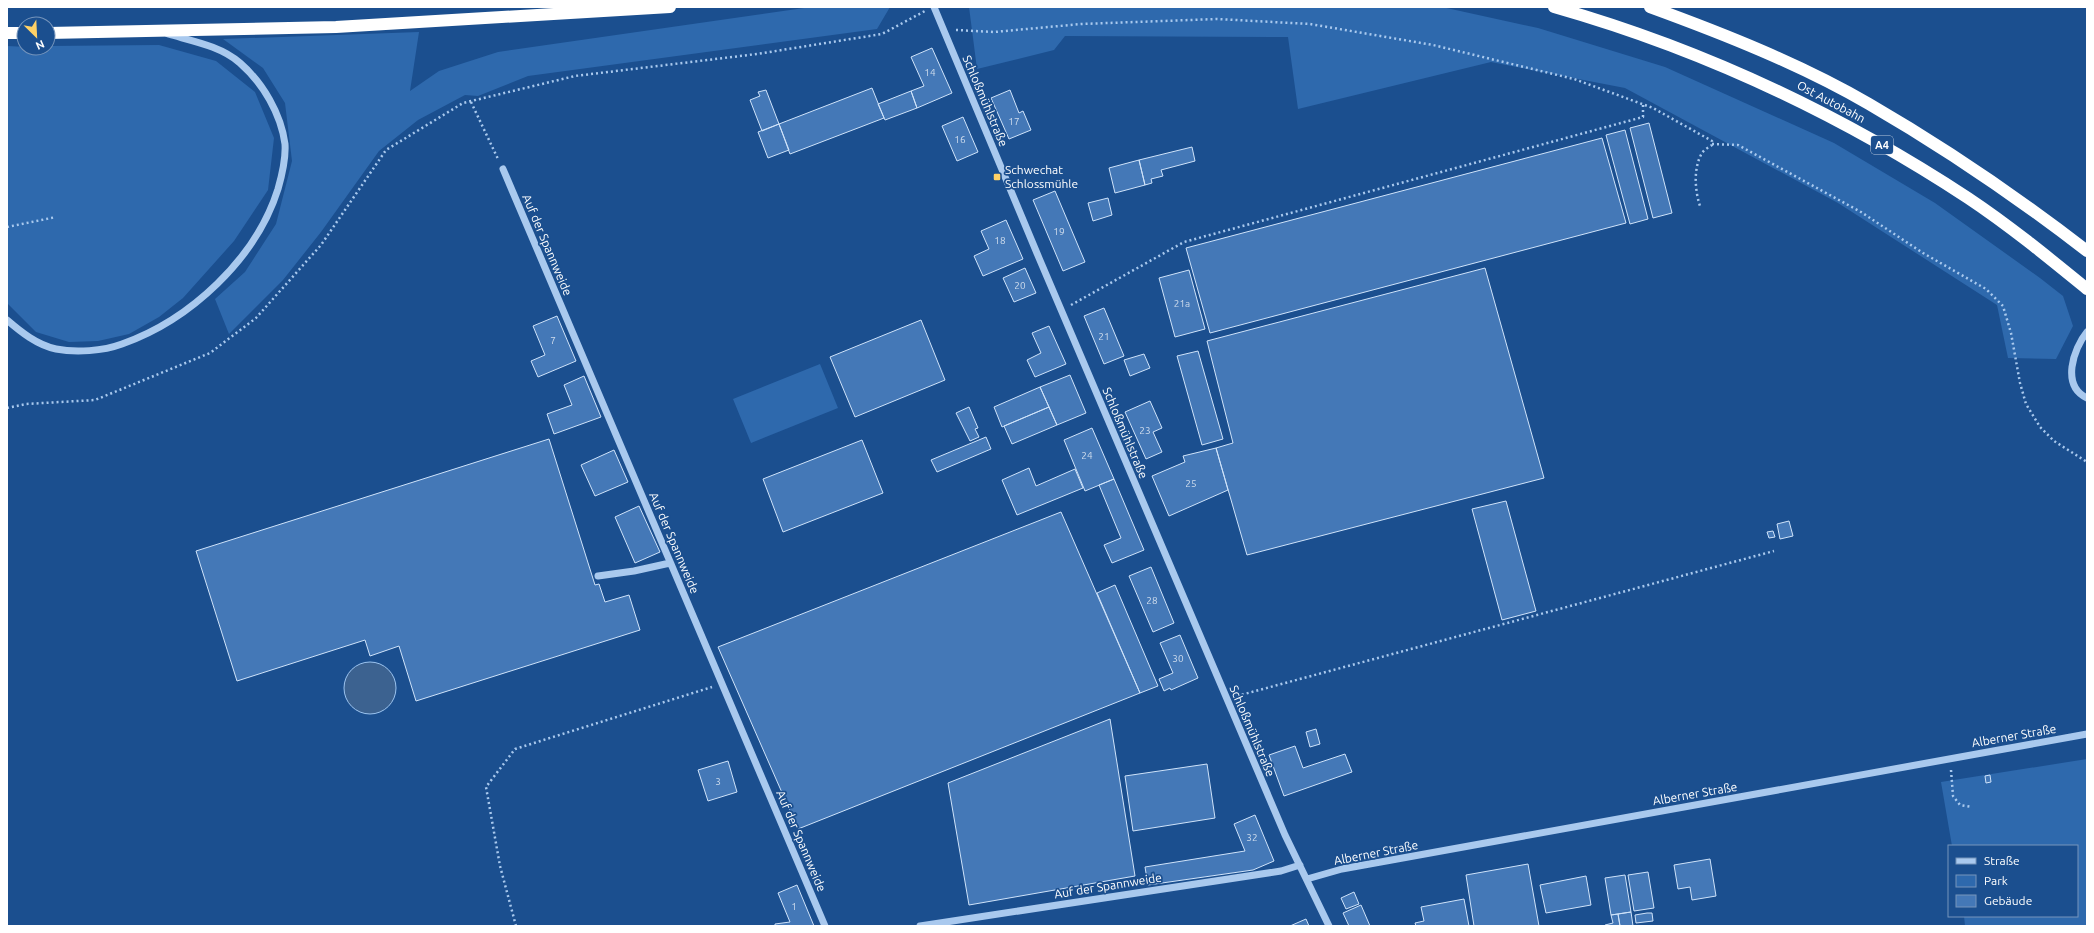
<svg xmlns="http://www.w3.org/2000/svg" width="2094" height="933" viewBox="0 0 2094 933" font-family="Ubuntu,sans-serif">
<rect width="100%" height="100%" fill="#1b4f8f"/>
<path fill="#2e69ad" d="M811,7h79l-13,22 -349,47 -50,20 -13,-1 -47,25 -39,31 -58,81 -38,48 -54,54 -14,-35 30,-27 31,-48 16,-63 -7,-58 -22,-35 -40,-29 196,-7 -9,59 29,-20 59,-19z
M969,7h473l96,21 127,39 169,76 101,60 105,75 23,18 10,30 -17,33 -48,-1 -11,-53 -159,-102 -213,-115 -134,-26 -193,47 -10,-72 -223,-1 -11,14 -77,19z
M159,45l57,16 39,31 19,46 -6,52 -34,51 -51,57 -24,19 -30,17 -31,7 -29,1 -33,-10 -29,-29v-257l41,2v-2z
M820,364l18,44 -87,35 -18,-44z
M2087,759v167h-122l-1,-10h113v-70h-125l-11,-64z"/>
<path fill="#3c6290" stroke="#9cc4f0" d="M344 688a26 26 0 1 1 52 0a26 26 0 1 1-52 0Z"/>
<path fill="#4478b7" stroke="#cfe3fa" d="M932,48l20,45 -35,15 -6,-17 13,-5 -13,-29z
M872,88l12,30 -94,36 -11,-30z
M766,90l13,34 -17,7 -12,-31 10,-4 -2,-4z
M1010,90l9,23 4,-2 8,19 -22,9 -18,-41z
M911,91l6,17 -32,12 -7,-16z
M963,117l15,35 -21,9 -15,-35z
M1649,123l23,90 -19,5 -23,-90z
M779,124l10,26 -21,8 -10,-26z
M1625,130l23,89 -18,5 -24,-89z
M1602,138l24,85 -416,110 -24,-85z
M1192,147l3,14 -34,9 2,6 -12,3 1,4 -7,2 -6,-25z
M1139,160l6,25 -30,8 -6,-25z
M1055,191l30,71 -22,9 -30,-71z
M1108,198l4,17 -19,6 -5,-18z
M1006,220l17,39 -40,17 -9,-20 15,-7 -8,-18z
M1025,268l11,25 -22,9 -11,-24z
M1485,268l59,210 -297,77 -31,-107 17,-5 -26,-102z
M1189,270l16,59 -30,8 -16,-59z
M1104,308l20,48 -20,8 -20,-48z
M557,316l19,45 -38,16 -7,-16 14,-6 -12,-29z
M921,320l24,60 -90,37 -25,-60z
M1049,326l17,38 -31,13 -8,-17 14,-7 -9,-20z
M1198,351l25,88 -21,6 -25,-89z
M1144,354l6,14 -20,8 -6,-16z
M1070,375l16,38 -29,12 -17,-38z
M584,376l17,41 -47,17 -7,-20 25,-9 -8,-20z
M1040,387l9,20 -47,20 -8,-20z
M1150,401l12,27 -9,4 9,20 -16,7 -21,-47z
M969,407l9,21 -3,1 4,8 -9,4 -14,-28z
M1049,407l8,18 -45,19 -8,-18z
M1092,428l22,51 -29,12 -21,-51z
M986,437l5,12 -54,23 -6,-12z
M549,439l46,146 4,-1 6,18 24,-7 11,35 -224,71 -17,-55 -29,10 -5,-16 -128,41 -41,-130z
M862,440l21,53 -100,39 -20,-53z
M1216,448l12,42 -59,26 -17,-40 33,-14 -2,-6z
M614,450l14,32 -33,14 -14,-31z
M1029,468l7,18 39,-17 8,19 -66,27 -15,-35z
M1114,479l30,71 -32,13 -8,-18 17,-7 -22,-53z
M1506,501l30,110 -34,9 -30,-111z
M639,506l21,46 -25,11 -20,-46z
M1061,512l79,181 -342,136 -80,-182z
M1789,521l4,15 -13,3 -3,-15z
M1773,531l2,6 -6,1 -2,-6z
M1151,567l23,56 -21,9 -24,-56z
M1115,585l43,101 -18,7 -43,-100z
M1180,635l18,43 -27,12 -1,-2 -6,3 -5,-12 14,-6 -13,-30z
M1110,719l25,157 -166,29 -21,-122z
M1316,729l4,15 -10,3 -4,-15z
M1295,746l8,22 42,-14 7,18 -68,24 -15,-41z
M728,761l9,31 -29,9 -10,-31z
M1207,764l8,54 -82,13 -8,-55z
M1990,775l1,7 -5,1 -1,-7z
M1255,815l19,46 -21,9 -105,15 -3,-18 100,-16 -11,-27z
M1710,859l6,37 -24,4 -2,-13 -12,2 -4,-24z
M1528,864l11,62h-65l-8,-51z
M1648,872l6,36 -20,3 -6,-36z
M1625,875l6,37 -20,3 -6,-37z
M1586,876l5,29 -45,8 -6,-28z
M797,885l17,41h-39v-2l15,-2 -12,-29z
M1354,892l5,12 -13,5 -5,-11z
M1464,899l5,27h-53l-1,-3 9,-2 -3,-14z
M1361,905l9,21h-21l-6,-13z
M1631,912l2,14h-13l-2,-12z
M1647,913h5l1,8 -17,2 -1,-8z
M1618,914l2,12h-15v-1l8,-2 -2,-8z
M1306,919l3,7h-19z"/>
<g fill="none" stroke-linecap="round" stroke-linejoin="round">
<path stroke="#a9c9ee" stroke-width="2.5" stroke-dasharray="2 3" stroke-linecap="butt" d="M956,30l38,2 87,-8 136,-5 93,5 123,21 141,34 79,29 59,33v4c-3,2 -8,5 -10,8 -9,15 -7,38 -2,53
M471,102l27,57
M1712,144l26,1 123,67 62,41 63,36 17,17 8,27 9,50 6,21 14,23 14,14 33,21
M7,227l49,-10
M1071,305l113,-63 459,-125v-13
M7,408l19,-4 69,-4 115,-47 46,-35 65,-73 65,-95 77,-47 112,-27 182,-22 125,-20 43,-23
M1237,696l537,-145
M1951,770l2,26 7,9 12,2
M516,926l-16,-60 -14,-79 29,-38 197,-62"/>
<path stroke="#a9c9ee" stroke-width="7" d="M934,7l105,251 246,577 44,91
M503,169l322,757
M7,320c14,12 30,25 49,29 20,4 47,2 66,-5 68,-24 134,-85 156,-155 4,-14 8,-30 7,-45 -4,-30 -22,-61 -45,-81 -19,-17 -48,-22 -72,-29
M2087,332c-14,17 -26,54 0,66
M598,576l36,-5 36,-8
M1307,879l35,-10 745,-135
M920,926l361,-55 19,-6"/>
<path stroke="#fff" stroke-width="12" d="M1554,7c148,42 286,107 414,191 42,28 81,60 119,91
M1650,7c74,27 150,57 219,97 76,44 148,93 218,147
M7,33h17
M48,33l288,-6 334,-20"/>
</g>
<rect fill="#ffd166" stroke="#1b4f8f" stroke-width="1.5" x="993" y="173" width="8" height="8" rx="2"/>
<g text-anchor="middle" stroke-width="3.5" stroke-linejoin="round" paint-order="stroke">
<g font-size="10" fill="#d0dded">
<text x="930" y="76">14</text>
<text x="1014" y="125">17</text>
<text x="960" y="143">16</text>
<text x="1059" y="235">19</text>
<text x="1000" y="244">18</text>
<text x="1020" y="289">20</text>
<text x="1182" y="307">21a</text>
<text x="1104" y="340">21</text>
<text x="553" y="344">7</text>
<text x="1145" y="434">23</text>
<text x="1087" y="459">24</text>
<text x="1191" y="487">25</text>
<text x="1152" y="604">28</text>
<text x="1178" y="662">30</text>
<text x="718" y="785">3</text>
<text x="1252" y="841">32</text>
<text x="794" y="910">1</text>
</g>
<rect fill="#1b4f8f" stroke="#bbcadd" stroke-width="1" x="1871" y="136" width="22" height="18" rx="3"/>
<g font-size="11" font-weight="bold" fill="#fff">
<text x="1882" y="149">A4</text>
</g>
<g font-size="12" fill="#fff" stroke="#1b4f8f">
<text transform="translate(985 101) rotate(67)" y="4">Schloßmühlstraße</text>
<text transform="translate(1831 102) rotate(28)" y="4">Ost Autobahn</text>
<text transform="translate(547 245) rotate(67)" y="4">Auf der Spannweide</text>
<text transform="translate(1125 433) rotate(67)" y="4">Schloßmühlstraße</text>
<text transform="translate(674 543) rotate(67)" y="4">Auf der Spannweide</text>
<text transform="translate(1252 731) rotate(67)" y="4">Schloßmühlstraße</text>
<text transform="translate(2014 736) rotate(-10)" y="4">Alberner Straße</text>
<text transform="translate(1695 794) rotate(-10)" y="4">Alberner Straße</text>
<text transform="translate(801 841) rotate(67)" y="4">Auf der Spannweide</text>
<text transform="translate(1376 853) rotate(-11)" y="4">Alberner Straße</text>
<text transform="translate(1108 886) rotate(-9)" y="4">Auf der Spannweide</text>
</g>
<g font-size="12" fill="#fff" stroke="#1b4f8f" text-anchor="start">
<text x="1005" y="174">Schwechat<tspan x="1005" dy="14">Schlossmühle</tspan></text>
</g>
</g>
<rect width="2094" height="933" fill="none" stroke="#ffffff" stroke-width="16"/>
<rect x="1948" y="845" width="130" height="72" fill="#1b4f8f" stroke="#7695bc"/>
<rect x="1956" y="858" width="20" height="6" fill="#a9c9ee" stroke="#7695bc"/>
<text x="1984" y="865" font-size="12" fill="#ffffff">Straße</text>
<rect x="1956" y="875" width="20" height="12" fill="#2e69ad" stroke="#7695bc"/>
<text x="1984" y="885" font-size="12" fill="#ffffff">Park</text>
<rect x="1956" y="895" width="20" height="12" fill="#4478b7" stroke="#7695bc"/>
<text x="1984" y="905" font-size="12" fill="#ffffff">Gebäude</text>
<g transform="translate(36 36) rotate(156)"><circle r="19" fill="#1b4f8f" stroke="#7695bc"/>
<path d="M0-3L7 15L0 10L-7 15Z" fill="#ffd166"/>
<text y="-6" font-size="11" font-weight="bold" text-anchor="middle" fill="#ffffff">N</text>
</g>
</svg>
